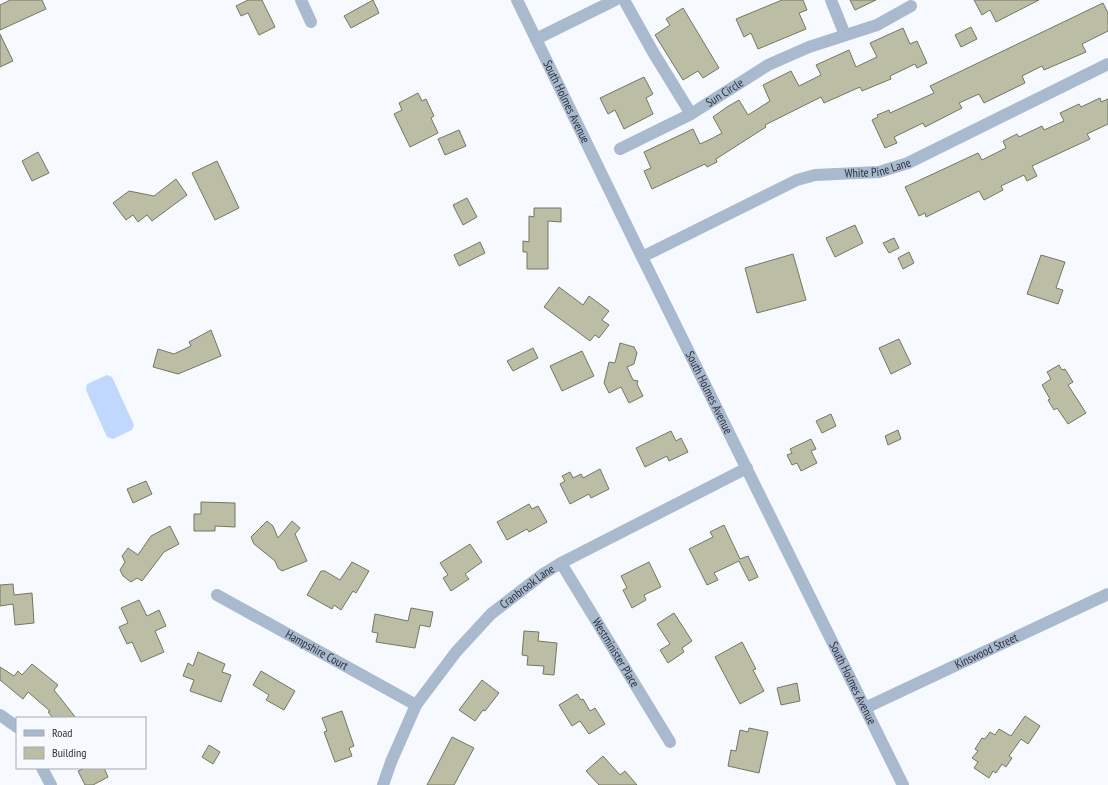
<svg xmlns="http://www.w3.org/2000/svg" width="1108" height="785" viewBox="0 0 1108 785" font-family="'PT Sans Narrow',sans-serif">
<rect width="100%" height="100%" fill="#f6f9fe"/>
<path fill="#c0d8fb" d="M107,375l5,2 22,48 -2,5 -19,9 -6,-2 -21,-47 1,-6z"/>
<path fill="#bbbda4" stroke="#757760" d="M10,0h32l4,9 -46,21v-25z
M248,0h14l13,27 -16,8 -11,-22 -7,3 -5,-10z
M373,0l6,13 -28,15 -7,-12z
M782,0h21l4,10 -8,3 7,16 -48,20 -7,-16 -7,4 -8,-18z
M850,0h26l-21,10z
M974,0h65l-43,22 -6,-12 -8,5z
M1103,3l5,10v18l-26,13 4,8 -42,18 -2,-4 -20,10 3,7 -41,20 -5,-9 -20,9 3,5 -37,19 -2,-4 -29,14 3,6 -12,5 -13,-28 6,-3 -1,-2 12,-5 1,3 44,-20 -4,-7z
M683,8l36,60 -16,10 -5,-7 -15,9 -28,-45 15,-10 -4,-6z
M971,27l6,12 -16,8 -6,-12z
M903,28l7,16 7,-3 10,22 -10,5 -2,-4 -25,12 1,3 -29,12 -2,-4 -36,16 -3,-6 -56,28 1,2 -50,32 1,3 -10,5 -2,-3 -53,25 -8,-18 7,-3 -7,-16 49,-23 7,15 13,-6 9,-5 -9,-16 14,-10 12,-7 9,15 22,-14 -7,-16 28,-14 8,15 22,-11 -5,-10 33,-15 7,17 21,-10 -7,-14z
M0,34l13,27 -13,6z
M644,77l9,17 -7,4 7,16 -29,15 -9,-19 -7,4 -8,-16z
M418,93l4,8 4,-2 8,17 -3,2 7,15 -28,14 -16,-33 8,-4 -3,-7z
M1100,98l1,4 7,-3v25l-21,10 3,5 -58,27 5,10 -10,5 -3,-6 -23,11 2,4 -19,10 -5,-9 -53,26 -1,-4 -6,3 -14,-29 73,-34 4,7 24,-12 -3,-7 14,-7 2,3 23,-11 2,4 20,-9 -4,-8 19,-9 2,3z
M459,130l7,16 -21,9 -7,-16z
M38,152l11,21 -17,8 -10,-20z
M217,161l22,47 -24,12 -23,-47z
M176,179l11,16 -35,26 -5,-6 -9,7 -5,-7 -7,5 -13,-17 16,-12 25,5z
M467,198l10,19 -14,8 -10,-20z
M534,208h27v14l-13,-1v48h-21v-17h-4v-11l6,1v-26l5,1z
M855,225l8,18 -28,14 -9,-19z
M894,238l5,10 -10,5 -6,-10z
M480,242l5,11 -26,13 -5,-11z
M909,252l5,11 -11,6 -5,-11z
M793,254l13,46 -49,13 -12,-45z
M1041,255l24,7 -9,26 7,2 -5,14 -31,-10z
M559,287l24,18 6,-9 20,15 -7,9 7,5 -10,13 -4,-3 -5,6 -46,-34z
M211,330l10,26 -43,18 -25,-7 5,-18 16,5 17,-8 -2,-4z
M899,339l12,25 -20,10 -12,-26z
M620,343l14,4 3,6 -3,11 -7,3 6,13 5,1 -1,3 6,12 -14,7 -8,-16 -12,6 -5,-10 5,-21 6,1z
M533,348l5,10 -25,13 -6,-10z
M582,351l12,25 -32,15 -12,-25z
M1059,365l3,5 3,-1 8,13 -5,3 18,28 -18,11 -11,-16 -3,2 -6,-10 2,-1 -8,-14 9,-6 -4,-7z
M831,414l5,12 -14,7 -6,-12z
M898,430l3,9 -13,6 -3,-9z
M671,431l5,10 5,-3 7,14 -19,9 -2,-5 -22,11 -9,-19z
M811,439l5,10 -5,2 6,12 -16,8 -4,-8 -5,2 -5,-10 5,-2 -2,-4z
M600,469l9,20 -18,9 -2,-4 -19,10 -10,-20 5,-3 -3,-5 8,-4 3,6 8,-4 2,4z
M146,481l6,13 -19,9 -6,-14z
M201,502l34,1v24l-20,-1v5h-21v-17h7z
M529,504l3,5 6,-3 9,16 -18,10 -2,-3 -20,11 -10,-18z
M267,521l6,5 5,12 14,-17 8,7 -5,6 12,27 -25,10 -4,-3 -3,-7 -21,-17 -3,-7z
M724,525l16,34 8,-3 10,21 -9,4 -10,-20 -25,12 4,7 -11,5 -18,-36 24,-12 -3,-5z
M170,526l9,18 -15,8 -22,29 -5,-3 -6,4 -8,-6 -3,-6 5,-8 -3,-6 6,-8 10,7 13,-19z
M470,544l12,18 -17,12 4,5 -18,12 -8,-13 5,-3 -8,-12z
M352,562l17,9 -13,22 -3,-2 -12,19 -7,-5 -2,4 -25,-14 14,-24h4l15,9z
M649,562l12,25 -17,8 2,5 -14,8 -9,-18 4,-2 -6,-12z
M13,584l1,11 18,-2 2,30 -19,2 -2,-21 -13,2v-21z
M139,600l8,16 12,-6 7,16 -11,5 9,21 -23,10 -9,-20 -5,2 -8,-17 9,-4 -7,-15z
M411,608l22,4 -3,15 -10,-2 -5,23 -39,-6 2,-9 -6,-1 3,-18 33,7z
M674,613l18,28 -10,7 2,4 -16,11 -8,-13 10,-6 -13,-20z
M524,631l15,1 -1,9 19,2 -3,32 -11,-1 1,-8 -17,-1 1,-9 -6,-1z
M742,642l14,27 -3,1 11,21 -24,13 -25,-47z
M198,652l27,12 -3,8 9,3 -10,27 -31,-11 4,-11 -11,-4 5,-13 5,3z
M32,664l26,21 -4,5 22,28h-23l-5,-6 2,-1 -22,-19 -5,7 -23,-19v-13l14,9 4,-5 4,4z
M261,671l34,20 -11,19 -18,-10 3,-5 -16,-10z
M482,680l17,13 -14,18 -2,-1 -8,11 -16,-11z
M797,683l3,18 -19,4 -4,-17z
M577,694l4,6 2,-1 7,12 5,-3 10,16 -16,10 -9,-13 -8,5 -13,-21z
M342,711l12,35 -5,2 3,8 -17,6 -11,-30 3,-1 -5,-13z
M1025,716l15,10 -12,18 -7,-5 -12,17 3,2 -6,9 -4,-3 -6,9 -3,-2 -4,7 -15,-10 4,-6 -6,-4 6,-7 -3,-2 7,-11 3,1 5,-7 5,3 4,-6 12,7z
M749,728l19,4 -9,41 -31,-7 3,-16 5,1 4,-21 8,2z
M452,737l22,11 -20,37h-27z
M209,745l11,7 -7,12 -11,-7z
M603,756l17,19 5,-4 12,14h-38l-13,-14z
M85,768h19l4,9 -15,8h-8l-7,-14z"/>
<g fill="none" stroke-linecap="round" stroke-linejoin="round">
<g stroke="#a9b9ce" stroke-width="12">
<path d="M301,0l10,22"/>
<path d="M624,0l29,52 38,62"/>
<path d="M831,0l14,35"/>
<path d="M536,39l79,-39"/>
<path id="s1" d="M620,149l71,-35 77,-49 41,-18 68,-22 34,-19"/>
<path id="s2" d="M642,257l155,-77 18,-5 64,-3 29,-9 200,-99"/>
<path id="s3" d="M561,563l109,179"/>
<path id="s4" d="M217,595l199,110"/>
<path id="s5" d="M865,708l243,-114"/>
<path d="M0,715l17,12"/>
<path d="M42,768l9,17"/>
<path id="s6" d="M383,785l8,-23 25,-57 40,-53 35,-38 52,-40 18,-11 186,-95"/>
</g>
<path stroke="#a9b9ce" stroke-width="12" id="s7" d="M517,0l125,257 261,528"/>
</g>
<g text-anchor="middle" stroke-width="3" stroke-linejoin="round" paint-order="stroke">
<g font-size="12" fill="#2c323b" stroke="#f6f9fe">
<text dy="4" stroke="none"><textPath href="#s1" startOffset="119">Sun Circle</textPath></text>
<text dy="4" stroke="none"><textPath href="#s7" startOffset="113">South Holmes Avenue</textPath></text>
<text dy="4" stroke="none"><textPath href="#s2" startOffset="255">White Pine Lane</textPath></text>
<text dy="4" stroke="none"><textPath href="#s7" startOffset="437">South Holmes Avenue</textPath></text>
<text dy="4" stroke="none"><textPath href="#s6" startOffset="250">Cranbrook Lane</textPath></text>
<text dy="4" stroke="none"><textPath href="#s4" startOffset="114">Hampshire Court</textPath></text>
<text dy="4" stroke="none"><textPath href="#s3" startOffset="105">Westminister Place</textPath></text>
<text dy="4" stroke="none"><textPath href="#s5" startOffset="134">Kinswood Street</textPath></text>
<text dy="4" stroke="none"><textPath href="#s7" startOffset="761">South Holmes Avenue</textPath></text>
</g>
</g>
<rect x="16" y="717" width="130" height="52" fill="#f6f9fe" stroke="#a5a9b0"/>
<rect x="24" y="730" width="20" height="6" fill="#a9b9ce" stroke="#a5a9b0"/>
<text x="52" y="737" font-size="12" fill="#2c323b">Road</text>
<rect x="24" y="747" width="20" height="12" fill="#bbbda4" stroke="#a5a9b0"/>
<text x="52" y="757" font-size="12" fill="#2c323b">Building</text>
</svg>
